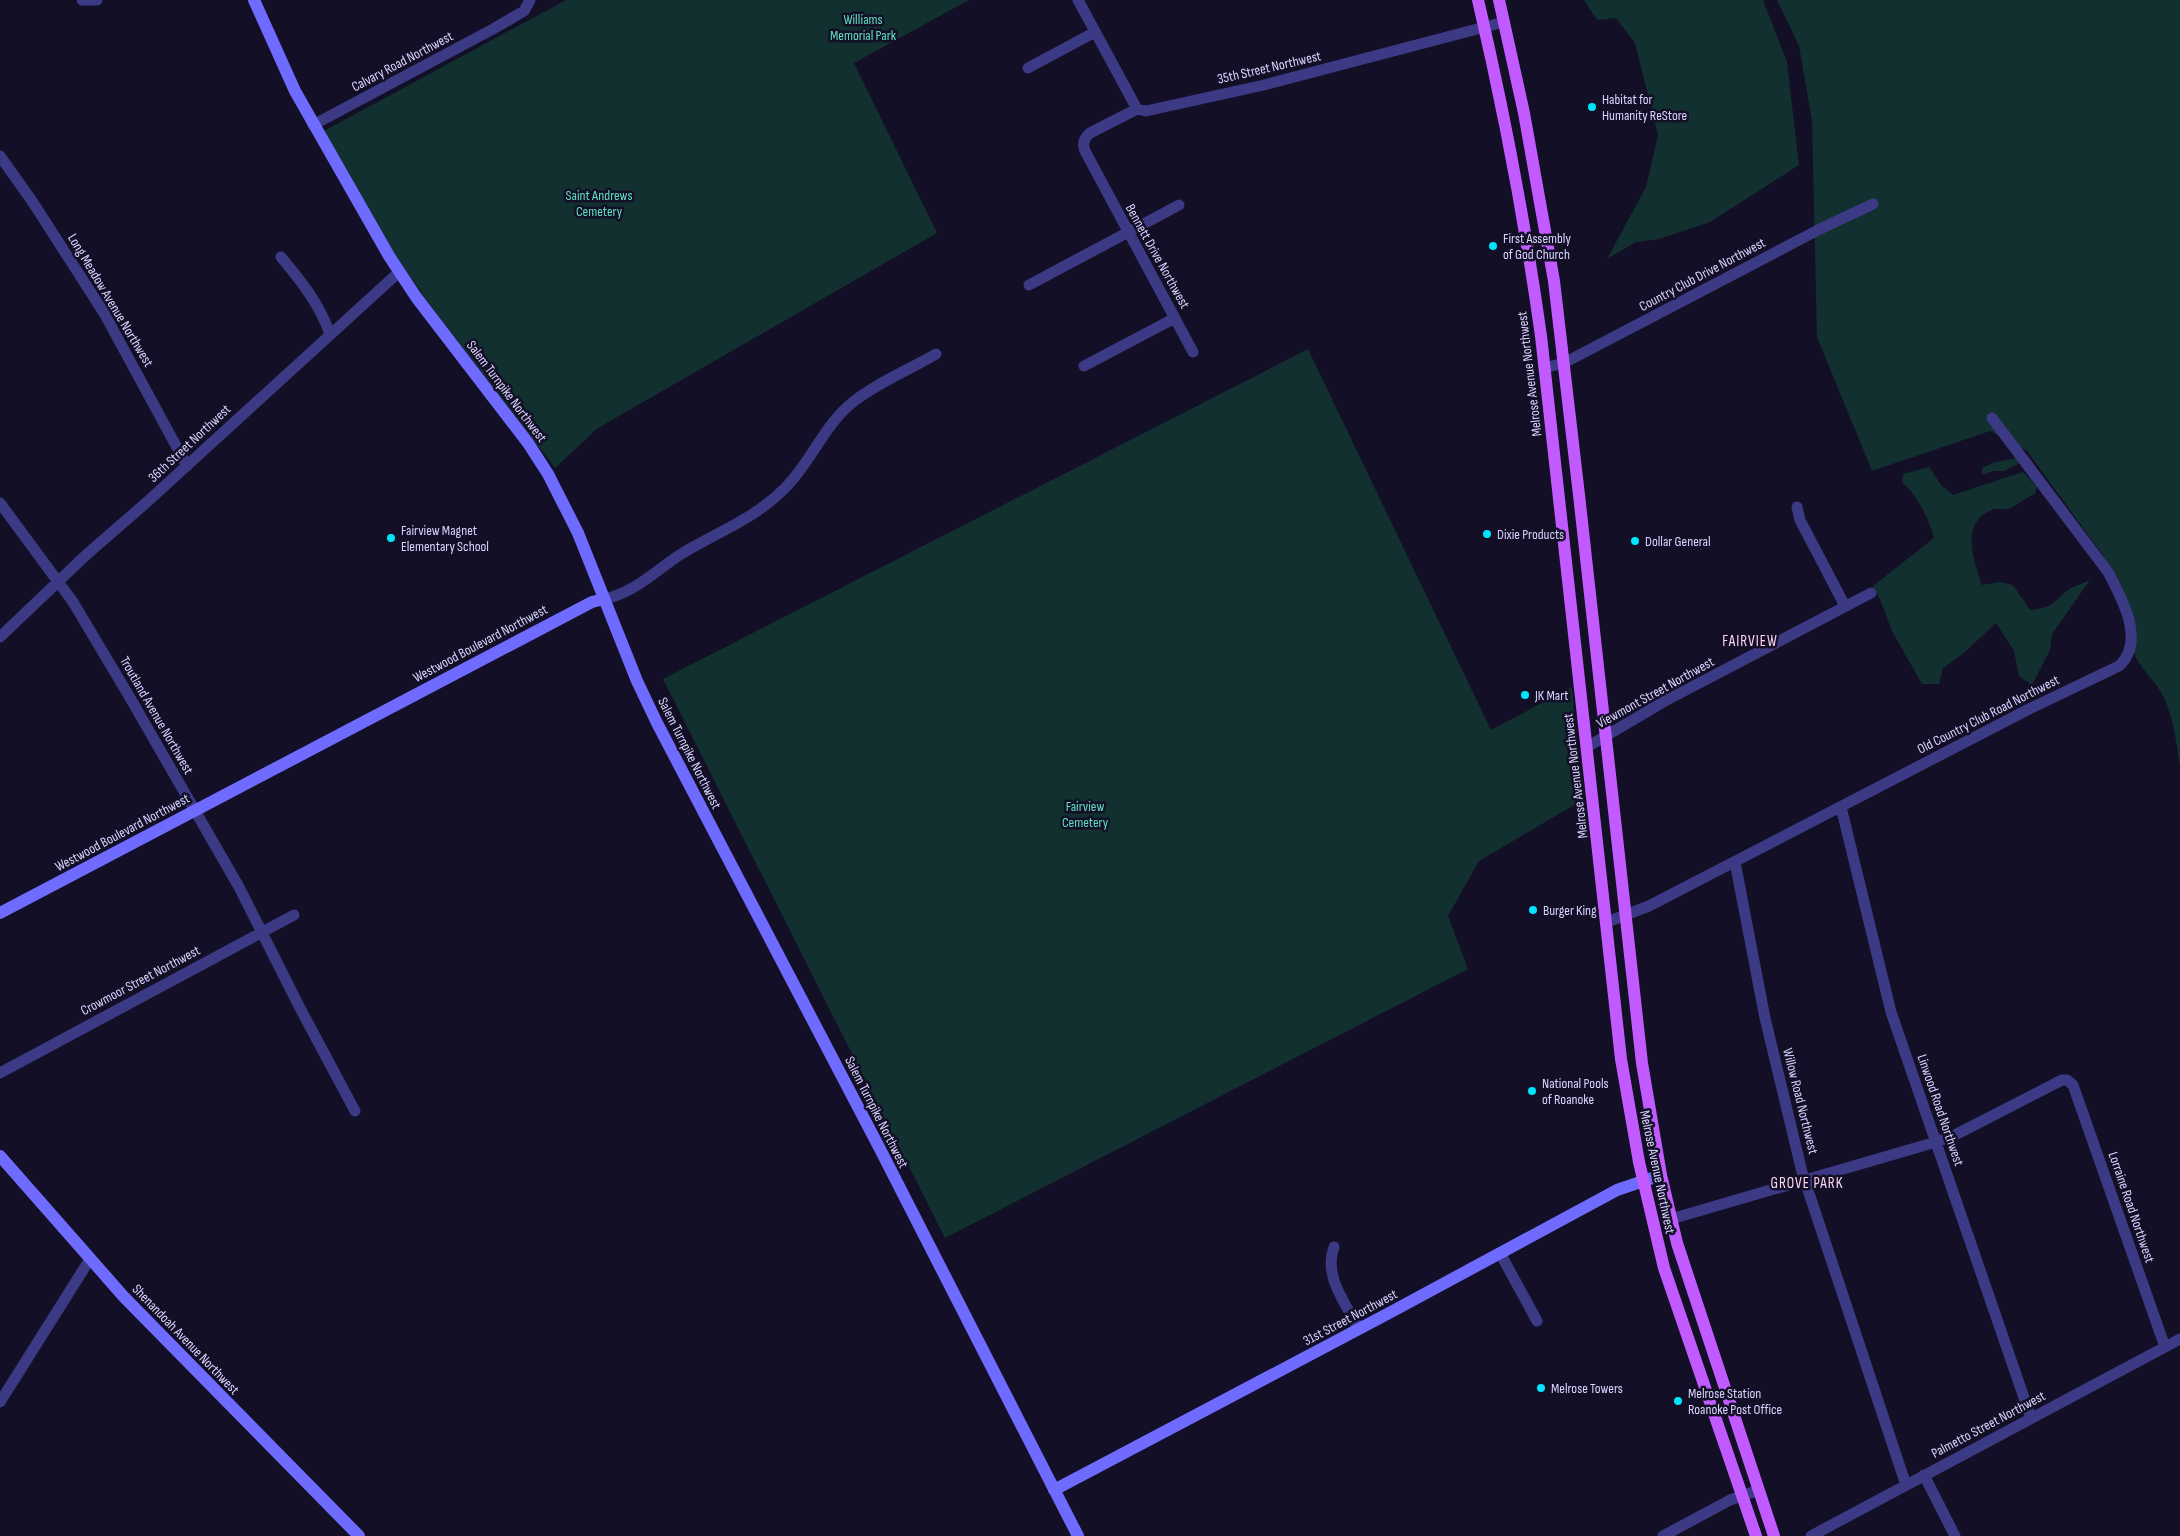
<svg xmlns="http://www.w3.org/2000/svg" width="2180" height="1536" viewBox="0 0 2180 1536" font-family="'Sofia Sans Condensed',sans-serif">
<rect width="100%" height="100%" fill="#130f26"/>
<path fill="#12302f" d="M566,0h403l-115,63 83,170 -339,195 -43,40 -128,-167 -35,-51 -68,-119z
M1584,0h179l24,62 12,103 -89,57 -51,17 -23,3 -29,17 39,-72 12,-52 -23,-92 -19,-25 -19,2z
M1777,0h403v766c-4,-24 -6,-49 -18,-72 -8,-15 -22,-25 -28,-41l-12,-66 -20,-33 -75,-103 -37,-20 -118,40 -55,-134 -5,-216 -13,-75z
M1308,349l183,381 81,-43 9,114 -102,60 -31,55 20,53 -523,269 -282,-559z
M2017,458l2,6 -15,7h-11l-11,4v-7l13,-6z
M1929,467l12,18 12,10 70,-23 14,15 -2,7c-9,4 -16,9 -24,14 -6,3 -13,-1 -19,2 -33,13 -18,51 -10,75l18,-3 13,3 17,25c27,-3 23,-10 41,-22 6,-3 13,-5 19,-8l-38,54 -2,16 -18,35 -13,-9 -5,-25 -18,-28 -31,29 -22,16 -4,16h-17l-30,-53 -11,-29 -8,-16 61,-48c-5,-19 -16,-42 -32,-56l1,-8z"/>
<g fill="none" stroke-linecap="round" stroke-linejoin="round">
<path stroke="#3d3a85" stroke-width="11" d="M82,0h15
M1078,0l59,109
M1028,68l67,-36
M313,125l180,-96 31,-18 6,-11
M0,156l32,45 72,112 83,153
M281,257c20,24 38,46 49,77
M1029,285l150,-80
M1193,352l-108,-201c-3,-7 -1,-13 5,-18l47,-24 9,2 118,-26 240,-63
M1084,366l91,-48
M1544,368l20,-5 256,-134 53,-25
M0,503l73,99 56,94 110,191 61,121 55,103
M1797,507l3,13 45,86
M604,599c32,-6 55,-32 82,-48 34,-20 71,-34 99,-63 26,-26 39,-63 68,-86 25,-20 56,-32 83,-48
M0,637l86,-82 61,-53 252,-230
M1587,747l78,-46 206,-108
M1841,807l50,205 140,406
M1735,862l30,156 37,154 104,313
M1607,922l42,-16 382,-198 88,-42c27,-25 3,-67 -11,-94l-116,-154
M0,1073l294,-158
M1671,1219l265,-77 19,-7 107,-55h5l6,5 92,262
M1334,1247c-11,29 12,57 25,82
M1500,1253l37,68
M0,1402l90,-143
M1924,1475l31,61
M1663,1536l67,-36 29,-10
M1811,1536l369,-197"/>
<path stroke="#6f6bff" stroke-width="12" d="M254,0l41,91 94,165 27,41 112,146 20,31 30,59 59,148 20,42 223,426 198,387
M0,913l592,-311 12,-3
M0,1156l124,141 235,239
M1054,1490l337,-178 226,-122 44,-15"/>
<path stroke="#c25bff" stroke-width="12" d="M1478,0c26,111 47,222 63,336l80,723 18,103 25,106 92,268
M1499,0l25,113 30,168 25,214 63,568 19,112 16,68 97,293"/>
</g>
<g fill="#00e5ff" stroke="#130f26" stroke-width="2">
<circle cx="1592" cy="107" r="5"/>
<circle cx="1493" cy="246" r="5"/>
<circle cx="1487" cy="534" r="5"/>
<circle cx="391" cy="538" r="5"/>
<circle cx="1635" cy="541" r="5"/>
<circle cx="1525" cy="695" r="5"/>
<circle cx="1533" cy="910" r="5"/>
<circle cx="1532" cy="1091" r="5"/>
<circle cx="1541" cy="1388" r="5"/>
<circle cx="1678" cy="1401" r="5"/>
</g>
<g text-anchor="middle" stroke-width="5" stroke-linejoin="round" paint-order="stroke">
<g font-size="14" fill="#5fe0c0" stroke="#130f26">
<text x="863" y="24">Williams<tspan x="863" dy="16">Memorial Park</tspan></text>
<text x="599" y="200">Saint Andrews<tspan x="599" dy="16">Cemetery</tspan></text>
<text x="1085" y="811">Fairview<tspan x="1085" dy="16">Cemetery</tspan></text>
</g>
<g font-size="14" fill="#d9d4ff" stroke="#130f26">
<text transform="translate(402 61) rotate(-28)" y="5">Calvary Road Northwest</text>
<text transform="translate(1269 67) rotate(-13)" y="5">35th Street Northwest</text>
<text transform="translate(1158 256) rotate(61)" y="5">Bennett Drive Northwest</text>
<text transform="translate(1702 274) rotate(-28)" y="5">Country Club Drive Northwest</text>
<text transform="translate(111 300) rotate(59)" y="5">Long Meadow Avenue Northwest</text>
<text transform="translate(1529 374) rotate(-97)" y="5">Melrose Avenue Northwest</text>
<text transform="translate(507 391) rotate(53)" y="5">Salem Turnpike Northwest</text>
<text transform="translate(189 443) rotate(-43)" y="5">36th Street Northwest</text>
<text transform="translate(480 643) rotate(-28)" y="5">Westwood Boulevard Northwest</text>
<text transform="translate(1655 692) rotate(-29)" y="5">Viewmont Street Northwest</text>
<text transform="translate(1988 714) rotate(-27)" y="5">Old Country Club Road Northwest</text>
<text transform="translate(157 715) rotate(60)" y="5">Troutland Avenue Northwest</text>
<text transform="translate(690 753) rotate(63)" y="5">Salem Turnpike Northwest</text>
<text transform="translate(1575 776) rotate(-97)" y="5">Melrose Avenue Northwest</text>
<text transform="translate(122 832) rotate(-28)" y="5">Westwood Boulevard Northwest</text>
<text transform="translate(140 980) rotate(-28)" y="5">Crowmoor Street Northwest</text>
<text transform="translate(1801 1101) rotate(76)" y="5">Willow Road Northwest</text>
<text transform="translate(1941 1110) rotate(71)" y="5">Linwood Road Northwest</text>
<text transform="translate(877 1112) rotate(63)" y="5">Salem Turnpike Northwest</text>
<text transform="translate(1658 1172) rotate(78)" y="5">Melrose Avenue Northwest</text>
<text transform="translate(2132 1207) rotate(71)" y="5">Lorraine Road Northwest</text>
<text transform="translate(1350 1317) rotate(-28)" y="5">31st Street Northwest</text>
<text transform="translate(186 1339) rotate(46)" y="5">Shenandoah Avenue Northwest</text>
<text transform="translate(1988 1424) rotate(-28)" y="5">Palmetto Street Northwest</text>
</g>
<g font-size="14" fill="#d9d4ff" stroke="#130f26" text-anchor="start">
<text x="1602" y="104">Habitat for<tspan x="1602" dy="16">Humanity ReStore</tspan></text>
<text x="1503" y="243">First Assembly<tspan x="1503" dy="16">of God Church</tspan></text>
<text x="401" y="535">Fairview Magnet<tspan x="401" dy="16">Elementary School</tspan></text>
<text x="1497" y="539">Dixie Products</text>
<text x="1645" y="546">Dollar General</text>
<text x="1535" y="700">JK Mart</text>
<text x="1543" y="915">Burger King</text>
<text x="1542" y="1088">National Pools<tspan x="1542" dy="16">of Roanoke</tspan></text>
<text x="1551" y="1393">Melrose Towers</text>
<text x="1688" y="1398">Melrose Station<tspan x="1688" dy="16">Roanoke Post Office</tspan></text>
</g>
<g font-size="15" letter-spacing="1" fill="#ffd6f0" stroke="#130f26">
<text x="1750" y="646">FAIRVIEW</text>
<text x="1807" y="1188">GROVE PARK</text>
</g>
</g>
</svg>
